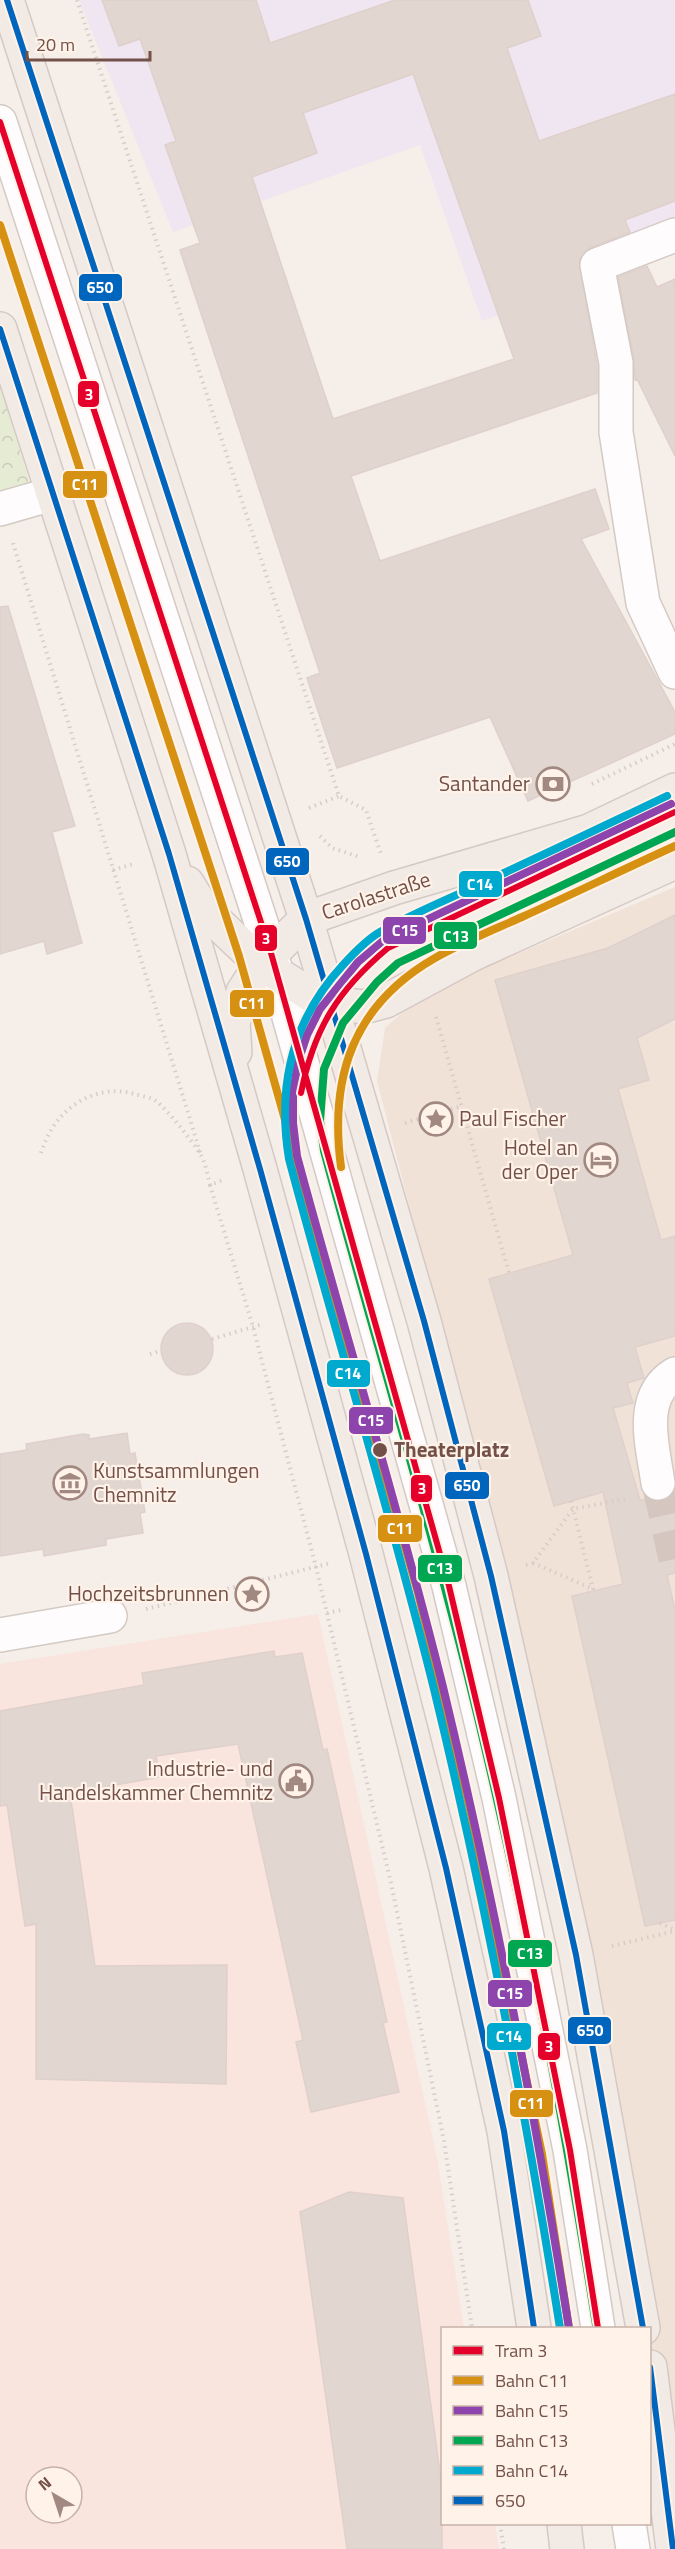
<svg xmlns="http://www.w3.org/2000/svg" width="675" height="2549" viewBox="0 0 675 2549" font-family="'Titillium Web',sans-serif">
<defs>
<pattern id="park-crowns" width="20" height="18" patternUnits="userSpaceOnUse" patternTransform="scale(1.5)"><rect width="20" height="18" fill="#e6ebd3"/><path d="M2 6a3 3 0 1 1 6 0M12 15a3 3 0 1 1 6 0" fill="none" stroke="#c9cbb7"/></pattern>
</defs>
<rect width="100%" height="100%" fill="#f6eee8"/>
<path fill="#f1e2d8" d="M675,887v1662l-25,-115v-106l-187,-915 -86,-332 8,-53 39,-35z"/>
<path fill="#f9e4de" fill-rule="evenodd" d="M318,1614l119,544 27,170h-22v196h53l4,25h-499v-885zM36,2477h36v36h-36z"/>
<path fill="#f0e6f1" d="M79,0h596v248l-89,36 -104,37 -62,-176 -247,87z"/>
<path fill="url(#park-crowns)" d="M0,386l32,104 -32,9z"/>
<path fill="#e2d6d0" stroke="#dfd0cb" stroke-width="1.5" fill-rule="evenodd" d="M102,0h154l14,43 125,-43h133l13,36 -34,12 32,93 136,-47v107l-50,19 5,12 -40,16 -11,12 18,105v28l-246,83 29,85 215,-72 14,40 -28,10 94,173v22l-147,67 -38,-84 -153,51 -30,-90 13,-5 -140,-423 20,-7 -35,-98 11,-4 -36,-102 -21,7zM413,74l101,285 -181,60 -81,-242 65,-24 -14,-40z
M647,266l10,21 18,-8v177l-38,-77 -2,1 -1,-21 -16,-82z
M8,606l67,220 -23,6 30,111 -35,11 -3,-13 -44,13v-347z
M675,915v104l-38,19 12,42 -31,9 43,151 14,-4v100l-40,11 9,31 -17,5 6,20 -20,5 27,92h35v73l-8,2 8,35v310l-30,6 -73,-330 51,-12 -20,-92 -49,14 -65,-227 84,-24 -78,-275 113,-32z
M161 1349a26 26 0 1 1 52 0a26 26 0 1 1-52 0Z
M127,1433l3,21 5,-1 10,59 -5,1 3,20 -37,6v6l-62,11 -1,-7 -43,7v-102l27,-4 -1,-6 57,-10 6,1v4z
M274,1651l1,6 27,-4 21,97 4,-1 60,273 -4,1 16,69 -88,20 -15,-70 7,-2 -65,-296 -82,12 4,21 -90,16 25,173 132,-1 -1,119 -190,-5v-155l-11,2 -18,-121 -7,1v-95l144,-26 -2,-12z
M349,2192l54,6 39,290v61h-95l-47,-337z"/>
<g fill="none" stroke-linecap="round" stroke-linejoin="round">
<path stroke="#d5c7c0" stroke-width="33" stroke-dasharray="33 16" stroke-linecap="butt" d="M658,1483l17,76"/>
<defs>
<path id="minor" d="M0,122l271,831 178,633 50,212 71,352 28,178
M675,235l-78,30 19,98v69l27,171 32,69
M0,509l52,-15
M658,1483c-5,-36 -21,-86 17,-109
M0,1635l110,-19
M629,2524l4,25"/>
<path id="major" d="M7,0l299,919 118,402 67,255 85,379 67,373
M0,329l169,525 91,315 106,385 80,314 58,263 30,197
M187,883l16,26 58,55 60,37 42,6 23,-6 87,-47 202,-92
M235,1052l-2,-29 10,-31 18,-28 45,-45 88,-31 195,-57 86,-41
M650,2367l23,182
M564,2524l3,25"/>
</defs>
<use href="#minor" stroke="#d4cac5" stroke-width="36"/>
<use href="#major" stroke="#d5c9c5" stroke-width="36"/>
<path stroke="#d8ccc9" stroke-width="4" stroke-dasharray="1.5 4.5" stroke-linecap="butt" d="M77,0l262,796 27,14 15,44
M13,543l188,612
M592,784l83,-40
M309,808l30,-12
M320,836l12,12 28,9
M113,870l20,-6
M405,923l8,21
M436,1017l73,256
M405,1123l57,-17
M41,1153c12,-41 50,-71 94,-59 6,2 16,3 21,7 10,7 38,42 44,53 6,8 7,21 10,31l13,-5
M210,1185l43,142 63,240 75,316 53,258 28,187
M212,1339l51,-15
M150,1354l10,-3
M571,1501l22,88 -5,3
M533,1563l60,26
M526,1565l7,-2 40,-54 52,-10
M146,1609l185,-46
M327,1613l14,-3
M660,1923l15,7
M612,1946l63,-15
M500,2524l4,25"/>
<use href="#minor" stroke="#fefcfc" stroke-width="33"/>
<use href="#major" stroke="#f2eae4" stroke-width="33"/>
<defs>
<path id="bus-1" d="M7,0l299,919 118,402 67,255 85,379 67,373
M0,329l169,525 91,315 106,385 80,314 58,263 30,197
M650,2367l23,182"/>
</defs>
<use href="#bus-1" stroke="#fff2e8" stroke-width="10"/>
<use href="#bus-1" stroke="#0065bd" stroke-width="6"/>
<defs>
<path id="rail-1" d="M0,225l239,731 179,637 51,212 73,349 27,174
M341,1167c-12,-90 12,-162 94,-209 28,-16 58,-28 87,-41 51,-23 102,-48 153,-71"/>
<path id="rail-2" d="M569,2328c-34,-215 -75,-429 -126,-641 -44,-178 -98,-353 -146,-531l-4,-33v-30l5,-31 9,-27 13,-26 38,-47 26,-22 287,-136"/>
<path id="rail-3" d="M596,2325c-34,-218 -75,-434 -128,-648 -44,-177 -97,-351 -144,-526l-4,-30 4,-52 19,-46 34,-41 21,-19 277,-131"/>
<path id="rail-4" d="M560,2328c-34,-214 -75,-428 -126,-639 -44,-178 -98,-353 -145,-530 -12,-73 3,-139 54,-194 10,-11 23,-25 37,-33 35,-20 74,-35 111,-53 59,-27 117,-55 176,-83"/>
</defs>
<use href="#rail-1" stroke="#fff2e8" stroke-width="12"/>
<use href="#rail-2" stroke="#fff2e8" stroke-width="12"/>
<use href="#rail-3" stroke="#fff2e8" stroke-width="12"/>
<use href="#rail-4" stroke="#fff2e8" stroke-width="12"/>
<use href="#rail-1" stroke="#d69112" stroke-width="8"/>
<use href="#rail-2" stroke="#8e44ad" stroke-width="8"/>
<use href="#rail-3" stroke="#00a651" stroke-width="8"/>
<use href="#rail-4" stroke="#00a9ce" stroke-width="8"/>
<defs>
<path id="tram-1" d="M0,122l271,831 178,633 50,212 71,352 28,178
M301,1093c13,-65 37,-103 87,-145l287,-136"/>
</defs>
<use href="#tram-1" stroke="#fff2e8" stroke-width="10"/>
<use href="#tram-1" stroke="#e4002b" stroke-width="6"/>
</g>
<defs>
<symbol id="bank-ring" viewBox="-11 -11 22 22"><circle r="9.5" fill="#fff2e8" stroke="#a18881" stroke-width="1.5"/><path d="M-6-4H6V4H-6ZM0-2.3a2.3 2.3 0 1 0 0 4.6a2.3 2.3 0 1 0 0-4.6Z" fill="#a18881"/></symbol>
<symbol id="sight-ring" viewBox="-11 -11 22 22"><circle r="9.5" fill="#fff2e8" stroke="#a18881" stroke-width="1.5"/><path d="M0-6L1.8-2.2L6-1.7L2.9 1.2L3.7 5.4L0 3.3L-3.7 5.4L-2.9 1.2L-6-1.7L-1.8-2.2Z" fill="#a18881"/></symbol>
<symbol id="hotel-ring" viewBox="-11 -11 22 22"><circle r="9.5" fill="#fff2e8" stroke="#a18881" stroke-width="1.5"/><path d="M-6-4.5h1.5V1H6V5H4.5V3h-9V5H-6ZM-4 0a1.8 1.8 0 1 1 3.6 0ZM.5 0V-2.5h3Q6-2.5 6 0Z" fill="#a18881"/></symbol>
<symbol id="museum-ring" viewBox="-11 -11 22 22"><circle r="9.5" fill="#fff2e8" stroke="#a18881" stroke-width="1.5"/><path d="M0-6L6-3V-2H-6V-3ZM-5-1h2V3h-2ZM-1-1h2V3h-2ZM3-1h2V3H3ZM-6 4H6V6H-6Z" fill="#a18881"/></symbol>
<symbol id="civic-ring" viewBox="-11 -11 22 22"><circle r="9.5" fill="#fff2e8" stroke="#a18881" stroke-width="1.5"/><path d="M-.6-6.5H3V-4.5H.6V-3L4-1V1h2V6H-6V1h2V-1L-.6-3ZM-1.2 2.5V6h2.4V2.5Z" fill="#a18881"/></symbol>
</defs>
<g fill-rule="evenodd">
<use href="#bank-ring" x="534" y="765" width="38" height="38"/>
<use href="#sight-ring" x="417" y="1100" width="38" height="38"/>
<use href="#hotel-ring" x="582" y="1141" width="38" height="38"/>
<use href="#museum-ring" x="51" y="1464" width="38" height="38"/>
<use href="#sight-ring" x="233" y="1575" width="38" height="38"/>
<use href="#civic-ring" x="277" y="1762" width="38" height="38"/>
</g>
<circle fill="#735149" stroke="#fff2e8" stroke-width="2" cx="380" cy="1450" r="8"/>
<g text-anchor="middle" stroke-width="4.5" stroke-linejoin="round" paint-order="stroke">
<g font-size="21" fill="#735149" stroke="#fff2e8" text-anchor="end">
<text x="530" y="791">Santander</text>
<text x="459" y="1126" text-anchor="start">Paul Fischer</text>
<text x="578" y="1155">Hotel an<tspan x="578" dy="24">der Oper</tspan></text>
<text x="93" y="1478" text-anchor="start">Kunstsammlungen<tspan x="93" dy="24">Chemnitz</tspan></text>
<text x="229" y="1601">Hochzeitsbrunnen</text>
<text x="273" y="1776">Industrie- und<tspan x="273" dy="24">Handelskammer Chemnitz</tspan></text>
</g>
<g font-size="21" fill="#735149" stroke="#fff2e8">
<text transform="translate(376 896) rotate(-18)" y="7">Carolastraße</text>
</g>
<g font-size="21" font-weight="bold" fill="#735149" stroke="#fff2e8" text-anchor="start">
<text x="394" y="1457">Theaterplatz</text>
</g>
</g>
<g stroke="#fff2e8" stroke-width="2">
<rect x="78" y="273" width="45" height="29" rx="6" fill="#0065bd"/>
<rect x="77" y="380" width="23" height="28" rx="6" fill="#e4002b"/>
<rect x="62" y="470" width="46" height="29" rx="6" fill="#d69112"/>
<rect x="265" y="847" width="45" height="29" rx="6" fill="#0065bd"/>
<rect x="458" y="870" width="45" height="28" rx="6" fill="#00a9ce"/>
<rect x="382" y="916" width="45" height="29" rx="6" fill="#8e44ad"/>
<rect x="433" y="921" width="45" height="29" rx="6" fill="#00a651"/>
<rect x="254" y="924" width="24" height="28" rx="6" fill="#e4002b"/>
<rect x="229" y="989" width="46" height="29" rx="6" fill="#d69112"/>
<rect x="326" y="1359" width="45" height="29" rx="6" fill="#00a9ce"/>
<rect x="348" y="1406" width="46" height="29" rx="6" fill="#8e44ad"/>
<rect x="444" y="1471" width="46" height="29" rx="6" fill="#0065bd"/>
<rect x="410" y="1474" width="23" height="29" rx="6" fill="#e4002b"/>
<rect x="377" y="1514" width="46" height="29" rx="6" fill="#d69112"/>
<rect x="417" y="1554" width="46" height="29" rx="6" fill="#00a651"/>
<rect x="507" y="1939" width="46" height="29" rx="6" fill="#00a651"/>
<rect x="487" y="1979" width="46" height="29" rx="6" fill="#8e44ad"/>
<rect x="567" y="2016" width="45" height="29" rx="6" fill="#0065bd"/>
<rect x="486" y="2022" width="46" height="29" rx="6" fill="#00a9ce"/>
<rect x="537" y="2032" width="24" height="29" rx="6" fill="#e4002b"/>
<rect x="509" y="2089" width="45" height="29" rx="6" fill="#d69112"/>
</g>
<g font-size="16" text-anchor="middle" font-weight="bold" fill="#fff">
<text x="100" y="293">650</text>
<text x="89" y="400">3</text>
<text x="85" y="490">C11</text>
<text x="287" y="867">650</text>
<text x="480" y="890">C14</text>
<text x="405" y="936">C15</text>
<text x="456" y="942">C13</text>
<text x="266" y="944">3</text>
<text x="252" y="1009">C11</text>
<text x="348" y="1379">C14</text>
<text x="371" y="1426">C15</text>
<text x="467" y="1491">650</text>
<text x="422" y="1494">3</text>
<text x="400" y="1534">C11</text>
<text x="440" y="1574">C13</text>
<text x="530" y="1959">C13</text>
<text x="510" y="1999">C15</text>
<text x="590" y="2036">650</text>
<text x="509" y="2042">C14</text>
<text x="549" y="2052">3</text>
<text x="531" y="2109">C11</text>
</g>
<rect x="441" y="2327" width="210" height="198" fill="#fff2e8" stroke="#c7b2a8" stroke-width="1.5"/>
<rect x="453" y="2346" width="30" height="9" fill="#e4002b" stroke="#c7b2a8" stroke-width="1.5"/>
<text x="495" y="2357" font-size="18" fill="#735149">Tram 3</text>
<rect x="453" y="2376" width="30" height="9" fill="#d69112" stroke="#c7b2a8" stroke-width="1.5"/>
<text x="495" y="2387" font-size="18" fill="#735149">Bahn C11</text>
<rect x="453" y="2406" width="30" height="9" fill="#8e44ad" stroke="#c7b2a8" stroke-width="1.5"/>
<text x="495" y="2417" font-size="18" fill="#735149">Bahn C15</text>
<rect x="453" y="2436" width="30" height="9" fill="#00a651" stroke="#c7b2a8" stroke-width="1.5"/>
<text x="495" y="2447" font-size="18" fill="#735149">Bahn C13</text>
<rect x="453" y="2466" width="30" height="9" fill="#00a9ce" stroke="#c7b2a8" stroke-width="1.5"/>
<text x="495" y="2477" font-size="18" fill="#735149">Bahn C14</text>
<rect x="453" y="2496" width="30" height="9" fill="#0065bd" stroke="#c7b2a8" stroke-width="1.5"/>
<text x="495" y="2507" font-size="18" fill="#735149">650</text>
<g transform="translate(54 2495) rotate(321)"><circle r="28" fill="#fff2e8" stroke="#c7b2a8" stroke-width="1.5"/>
<path d="M0-4.5L10 22L0 15L-10 22Z" fill="#a18881"/>
<text y="-9" font-size="16" font-weight="bold" text-anchor="middle" fill="#735149">N</text>
</g>
<path d="M27 51v9h123v-9" fill="none" stroke="#735149" stroke-width="3"/>
<text x="36" y="51" font-size="18" fill="#735149" stroke="#fff2e8" stroke-width="4.5" paint-order="stroke">20 m</text>
</svg>
